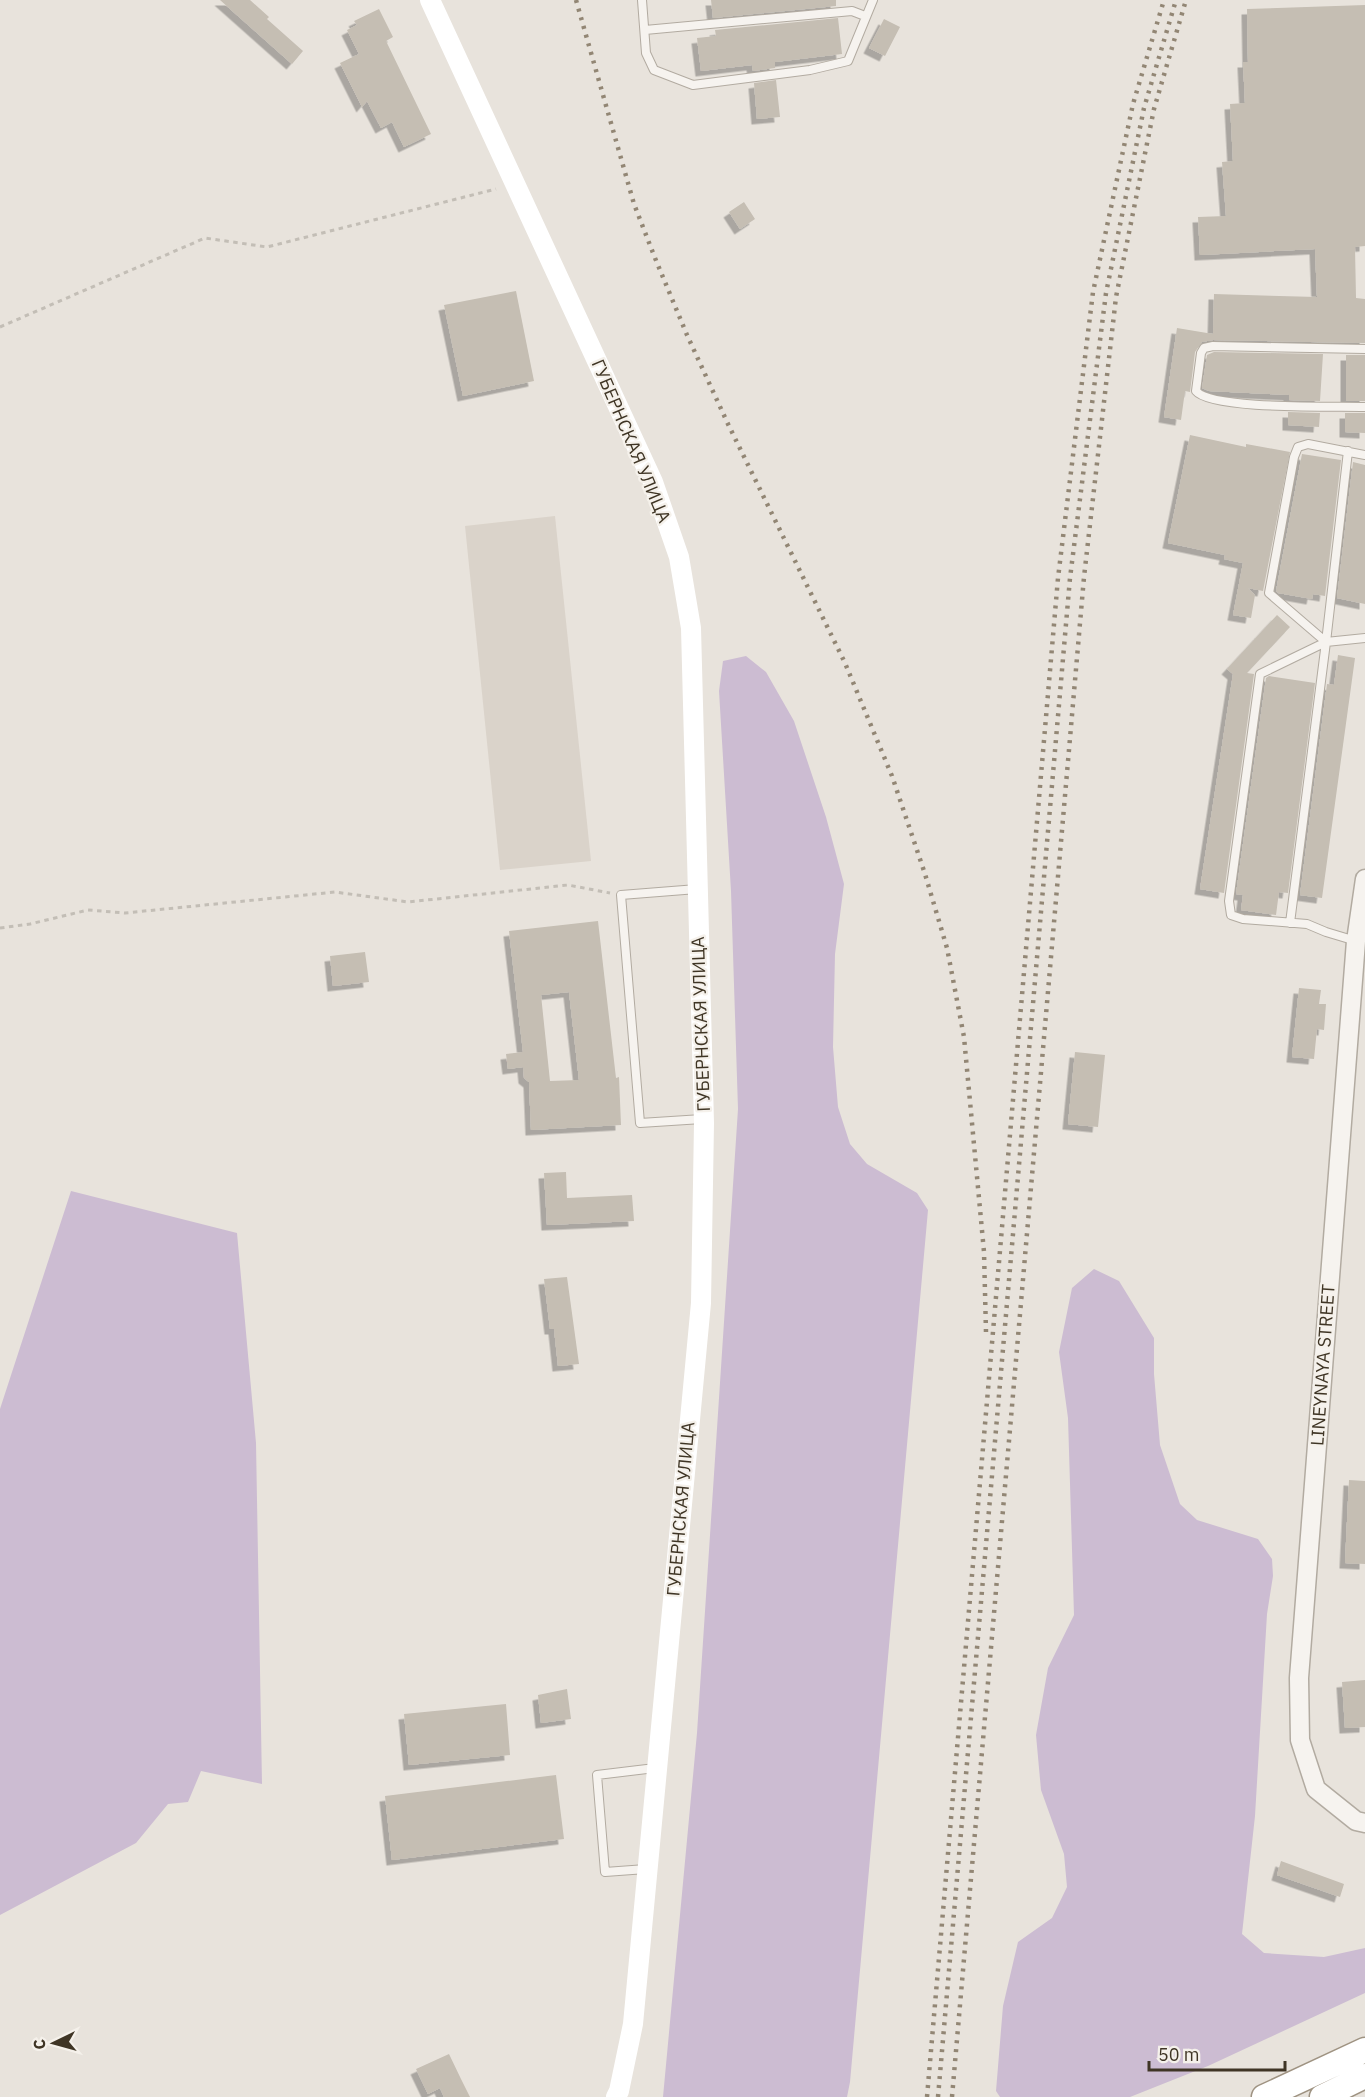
<svg xmlns="http://www.w3.org/2000/svg" width="1365" height="2097" viewBox="0 0 1365 2097" font-family="'IBM Plex Sans',sans-serif">
<defs>
<filter id="shadow"><feDropShadow dx="-5.5" dy="5.5" stdDeviation="0" flood-color="#0004"/></filter>
</defs>
<rect width="100%" height="100%" fill="#e8e3dc"/>
<path fill="#dad3ca" d="M555,516l36,345 -91,9 -35,-344z"/>
<path fill="#ccbcd2" d="M746,656l20,16 28,49 32,96 18,67 -9,70 -2,93 5,60 12,37 17,20 50,29 11,17 -78,872 -3,15h-184l34,-364 41,-624 -7,-218 -12,-200 4,-30z
M71,1191l166,42 19,210 6,341 -61,-13 -13,31 -20,2 -32,39 -136,72v-506z
M1094,1269l25,12 35,57v36l6,71 20,59 17,16 61,19 14,20 1,17 -6,38 -12,202 -13,118 22,19 60,4 41,-9v45l-157,73 -78,31h-130l-4,-6 7,-85 15,-64 34,-24 15,-31 -3,-33 -23,-64 -5,-55 12,-67 26,-53 -6,-197 -9,-66 13,-64z"/>
<path fill="#c5beb3" fill-rule="evenodd" filter="url(#shadow)" d="M220,0h30l19,17 -2,2 36,32 -11,13z
M711,0h125v6l-123,12z
M1365,5v241l-10,1 1,51 9,1v44l-152,-3 -11,2 -7,10 -5,40 -5,-1 -4,29 -17,-3 13,-89 36,6 1,-40 103,3 -2,-48 -115,6 -2,-38 28,-1 -4,-54 11,-1 -3,-57 15,-1 -2,-41h5l-1,-53z
M379,9l14,28 -7,4 45,93 -27,13 -12,-25 -11,6 -14,-27 -5,6 -22,-44 19,-9 -12,-24 10,-5 -3,-4z
M838,18l4,36 -67,8v6l-22,3 -1,-6 -51,6 -4,-33 19,-2 -1,-6z
M884,19l16,8 -15,29 -16,-8z
M776,80l4,37 -23,2 -3,-36z
M744,202l11,17 -15,10 -11,-17z
M516,291l18,90 -71,15 -19,-91z
M1214,352l109,2 -3,47 -31,-1v-5l-80,-4 -7,-3 5,-33z
M1346,355h19v46h-19z
M1288,412l32,1 -1,14 -31,-2z
M1345,413h20v20l-20,-1z
M1190,435l56,12v-3l44,8 -27,139 -15,-3 7,7 -4,23 -18,-3 10,-52 -19,-4 1,-4 -57,-12z
M1302,454l39,6 -16,136 -12,-2 -1,5 -34,-6 -2,-2z
M1353,462l12,3v139l-28,-6z
M1277,615l13,12 -43,46 7,1 -30,219 -24,-4 33,-215 -6,-5z
M1338,655l17,3 -33,240 -22,-3 27,-211 7,1z
M1269,676l46,7 -27,210 -9,-1 -3,23 -35,-5 2,-15 -7,-1 30,-216z
M598,921l18,157 3,-1 2,48 -90,5 -2,-48 -5,-4 -1,-11 -15,2 -2,-15 17,-2 -14,-121zM569,992l10,88 -29,1 -9,-86z
M365,952l4,30 -36,4 -3,-30z
M1299,988l22,2 -2,14h7l-2,26 -7,-1 -3,30 -22,-2z
M1075,1052l30,3 -7,72 -30,-3z
M566,1172l1,26 65,-3 2,26 -87,4 -3,-52z
M567,1277l12,87 -21,2 -4,-37h-4l-6,-50z
M1349,1480l16,1v83l-20,-1z
M1365,1680v47l-20,1 -3,-46z
M567,1689l4,30 -30,4 -3,-28z
M506,1704l4,51 -101,10 -5,-51z
M556,1775l8,64 -172,21 -7,-64z
M1281,1861l63,23 -4,13 -63,-22z
M449,2054l12,25 9,18h-26l-4,-9 -12,6 -12,-25z"/>
<g fill="none" stroke-linecap="round" stroke-linejoin="round">
<defs>
<path id="service" d="M642,0l4,53 8,17 39,15 117,-15 38,-9 25,-61
M645,30l207,-19 13,5
M1365,349l-152,-3 -9,2 -3,5 -5,38c15,19 140,15 169,16
M1326,642l-57,-49 25,-136 4,-10 10,-3 57,11
M697,889l-76,6 19,228 62,-4
M1290,923l36,-281 22,-191
M1356,941l-30,-9 -19,-8 -64,-5 -12,-4 -2,-14 31,-227 66,-32 39,-4
M646,1869l-41,3 -8,-97 58,-7"/>
<path id="tertiary" d="M1365,879l-9,62 -57,737 1,62 16,49 40,32 9,2"/>
<path id="trunk" d="M1264,2097l101,-47
M1322,2097l43,-21"/>
</defs>
<use href="#service" stroke="#b2aba1" stroke-width="10"/>
<use href="#tertiary" stroke="#b2aba1" stroke-width="21"/>
<use href="#trunk" stroke="#9f9382" stroke-width="27"/>
<path stroke="#c3beb6" stroke-width="3" stroke-dasharray="4.5 4.5" stroke-linecap="butt" d="M0,327l205,-89 62,9 229,-58
M0,928l30,-4 58,-14 37,3 210,-21 73,10 160,-17 42,8"/>
<use href="#service" stroke="#f6f3ef" stroke-width="8"/>
<use href="#tertiary" stroke="#f6f3ef" stroke-width="18"/>
<path stroke="#fff" stroke-width="20" d="M430,0l223,482 26,75 12,71 13,495 -3,180 -68,721 -14,67 -3,6"/>
<use href="#trunk" stroke="#fff" stroke-width="24"/>
<path stroke="#928674" stroke-width="4.5" stroke-dasharray="3 6" stroke-linecap="butt" d="M576,0l58,204 21,54 32,77 41,89 117,239 47,113 33,98 22,74 17,89 20,215 2,80
M927,2097l131,-1519 35,-286 40,-188 31,-104
M938,2097l132,-1519 36,-285 38,-185 32,-108
M952,2097l132,-1520 32,-280 38,-188 32,-109"/>
</g>
<g text-anchor="middle" stroke-width="4.5" stroke-linejoin="round" paint-order="stroke">
<g font-size="18" fill="#3f3525" stroke="#f5f1eb">
<text transform="translate(631 441) rotate(67)" y="6">ГУБЕРНСКАЯ УЛИЦА</text>
<text transform="translate(701 1024) rotate(-92)" y="6">ГУБЕРНСКАЯ УЛИЦА</text>
<text transform="translate(1323 1365) rotate(-86)" y="6">LINEYNAYA STREET</text>
<text transform="translate(681 1509) rotate(-85)" y="6">ГУБЕРНСКАЯ УЛИЦА</text>
</g>
</g>
<g transform="translate(54 2043) rotate(265)" stroke="#f5f1eb" stroke-width="4.5" paint-order="stroke">
<path d="M0-4.5L10 22L0 15L-10 22Z" fill="#3f3525"/>
<text y="-9" font-size="16" font-weight="bold" text-anchor="middle" fill="#3f3525">С</text>
</g>
<path d="M1149 2061v9h136v-9" fill="none" stroke="#3f3525" stroke-width="3"/>
<text x="1158" y="2061" font-size="18" fill="#3f3525" stroke="#f5f1eb" stroke-width="4.5" paint-order="stroke">50 m</text>
</svg>
